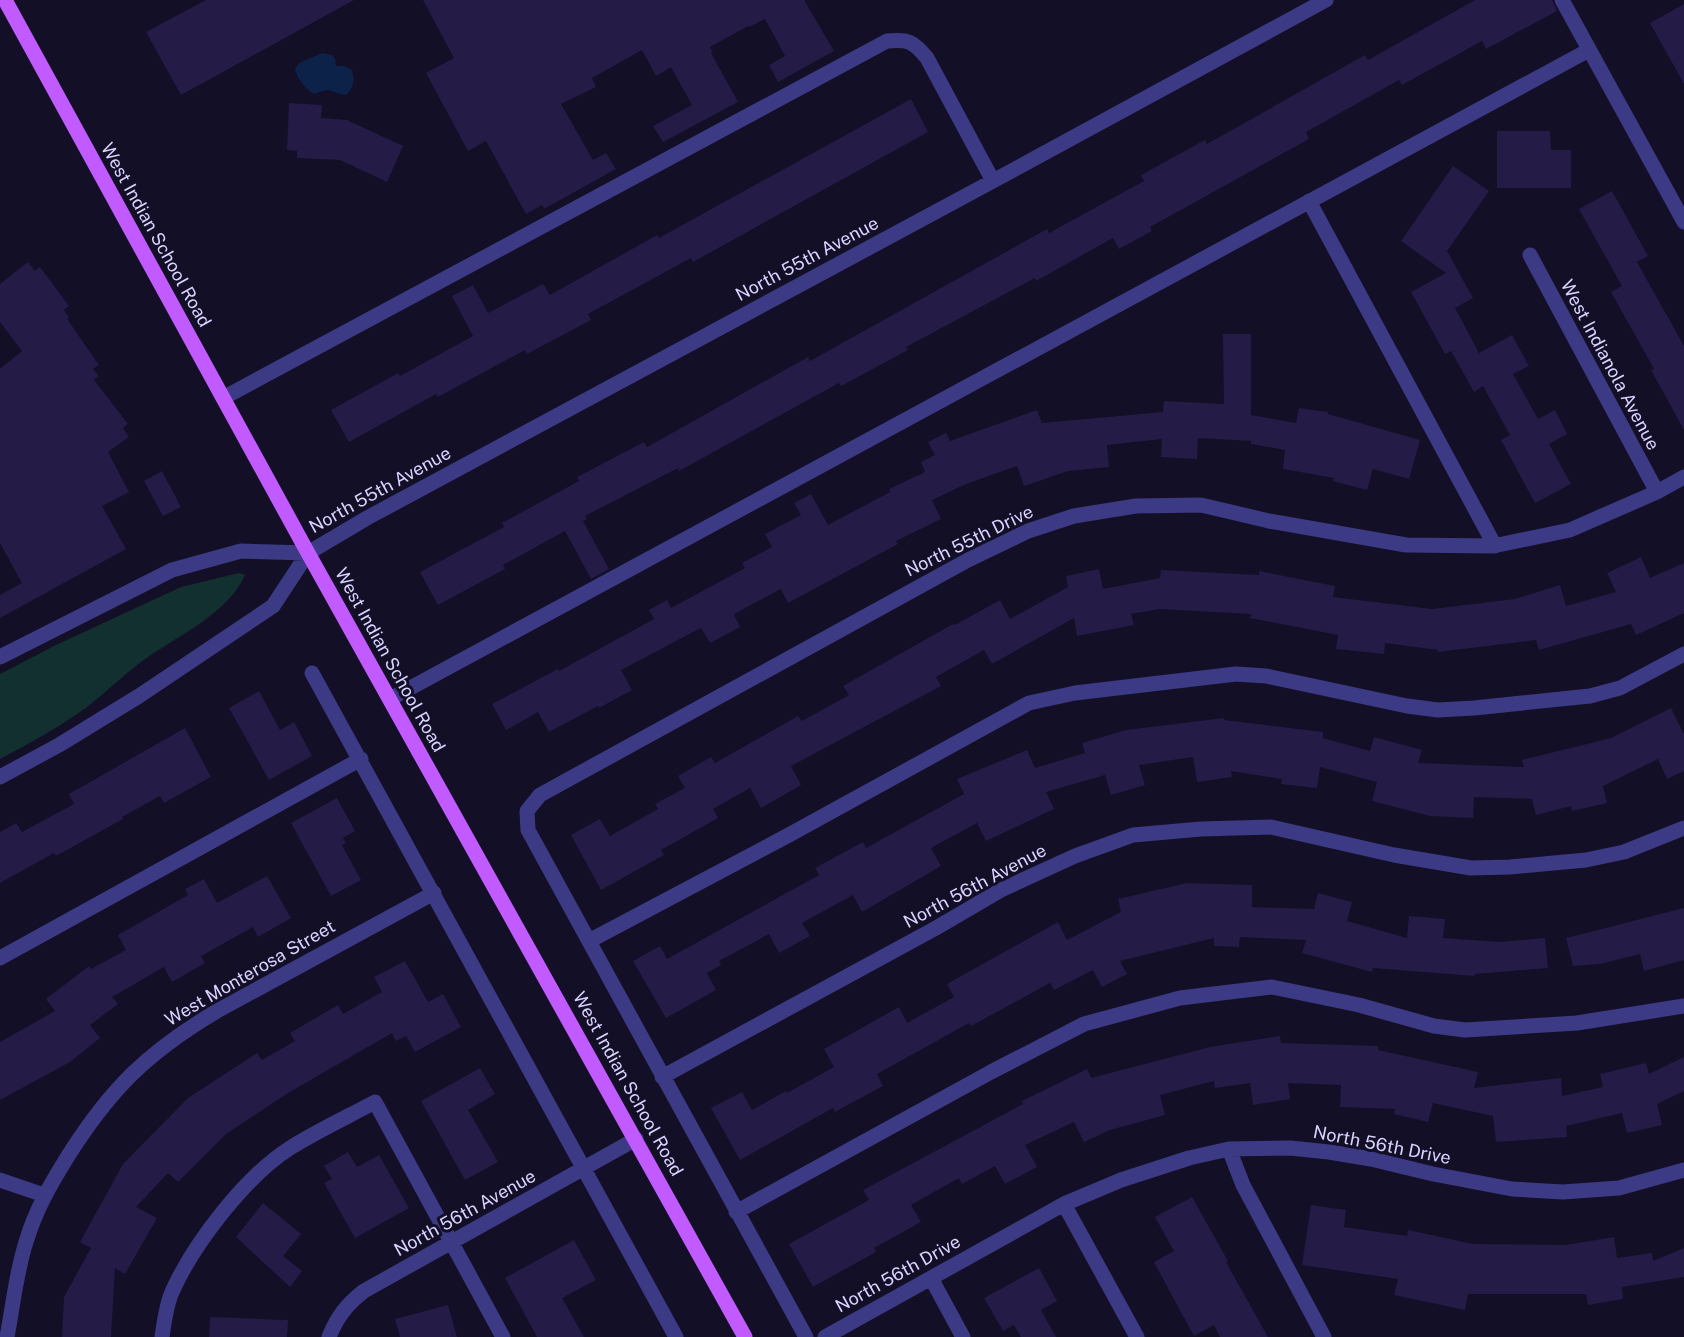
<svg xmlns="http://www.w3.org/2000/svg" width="1684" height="1337" viewBox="0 0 1684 1337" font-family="'Public Sans',sans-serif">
<rect width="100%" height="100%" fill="#130f26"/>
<path fill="#12302f" d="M239,573l6,2c-16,37 -65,60 -97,82 -22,15 -40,34 -61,50 -27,20 -57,36 -87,52v-85l56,-29 125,-58z"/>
<path fill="#0c2248" d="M322,53l10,2 3,3 1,8h8l8,4c3,10 2,18 -6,25 -16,-2 -14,-9 -31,-1 -9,-3 -18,-16 -20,-25l4,-6z"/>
<path fill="#241b47" d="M206,0h148l-173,95 -35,-63z
M423,0h381l30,51 -56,31 -9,-17 16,-9 -20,-37 -16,8 -1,-1 -38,21 3,5 -2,1 27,49 -75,40 -10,-16 39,-21 -21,-38 -15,9 -14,-26 -50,28 4,9 -35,17 32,56 13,-7 10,16 -72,40 -2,-4 -16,9 -40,-73 -18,10 -42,-78 28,-15z
M1475,0h77l5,11 -71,38 -4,-8 -80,44 -3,-5 -93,52 3,7 -159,88 2,4 -33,18 -6,-11 -77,43 -1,-3 -129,69 2,3 -67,36 -2,-3 -160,88 -1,-3 -93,48 2,3 -4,2 26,48 -18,10 -26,-48 -62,34 2,4 -67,36 -18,-33 84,-45 -2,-4 77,-42 -2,-4 67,-35 3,5 161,-90 2,4 237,-132 2,4 95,-52 -3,-6 64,-35 2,4 158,-89 3,5z
M1684,4v80l-34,-61z
M911,99l17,33 -235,130 -2,-4 -103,56 3,6 -64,34 -2,-4 -87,47 -2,-3 -87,48 -18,-32 67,-37 2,3 73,-40 -21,-40 21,-11 15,28 55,-29 7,11 107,-60 2,3z
M289,103l33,2 -1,13 26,2 56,26 -16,36 -47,-22 -43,-2v-7l-10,-1z
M1497,131h53l1,19h20v38h-74z
M1453,166l36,25 -42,60 26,47 -18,10 24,45 33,-18 17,31 -16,8 25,45 17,-9 12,24 -18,10 22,40 -36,19 -34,-63 9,-5 -27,-49 -9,6 -23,-41 -6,3 -34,-62 35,-19 -45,-32z
M1612,191l36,65 -11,6 47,84v84l-33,-60 3,-1 -43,-77 11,-6 -43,-77z
M28,262l7,9 5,-4 29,39 -5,4 5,7 -2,2 32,46 -6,4 6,7 -5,4 34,44 -5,4 6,9 -21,15 21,40 -27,14 24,43 -126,69v-23l22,-12 -22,-40v-174l22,-18 -22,-29v-38z
M1223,334h28v81l45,8 3,-15 29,4v2l92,26 -11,39 -36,-10 -6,21 -34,-9 1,-3 -51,-9 2,-19 -34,-6v-3l-53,-3 -1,21 -36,-2 1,-18 -55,6 2,22 -41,4 -44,15 -7,-20 -51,18 -34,16 9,19 -45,22 2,3 -110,59 -7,-14 -47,25 6,13 -30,16 -9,-15 -80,42 11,20 -33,18 -1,-2 -49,26 -11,-20 -32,18 -14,-26 66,-35 1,2 95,-52 -5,-9 18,-10 4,8 74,-40 -3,-5 30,-16 -7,-13 36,-19 -7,-12 17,-9 17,31 62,-33 -1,-3 36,-17 -4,-10 14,-7 -7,-13 18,-9 4,8 87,-31 5,13 121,-11 1,-11 60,3z
M162,471l19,36 -18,9 -19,-35z
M1641,557l9,21 34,-15v50l-48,22 -5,-11 -92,26 -3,-10 -98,12v-2l-53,-7 -1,11 -48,-5 2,-14 -88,-17 1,-4 -92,-5 -28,5 3,11 -57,11 -3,-18 -82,46 -8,-14 -48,27 5,9 -150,80 10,19 -40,23 -11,-20 -37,21 5,9 -57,32 3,5 -63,35 -30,-55 29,-16 10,17 48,-27 -3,-5 30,-16 -7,-12 33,-19 4,6 83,-47 4,5 47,-26 -6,-9 110,-62 2,1 45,-25 10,19 58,-32 -2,-11 33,-7 4,20 57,-11 1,-8 98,5v-4l76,15 -2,11 99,12 83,-10 45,-14 6,21 50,-14 -9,-19z
M259,691l21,39 14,-8 18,34 -43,24 -40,-72z
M1671,708l13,26v37l-17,8 -9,-20 -55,27 4,17 -35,8 -1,-5 -35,9 -4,-16 -58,-2 -1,21 -43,-2 -58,-15 5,-19 -57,-15 -3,21 -36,-4 1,-5 -51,-8 1,6 -35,5 -4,-25 -54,8 6,20 -34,10 -6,-20 -59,17 8,17 -68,32 -9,-18 -46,25 10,18 -79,46 -9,-17 -51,28 8,13 -31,17 -10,-19 -50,27 2,4 -14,8 9,17 -50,28 -33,-57 27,-15 7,13 152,-84 -4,-7 48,-26 3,6 98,-54 -7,-15 70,-29 8,18 50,-15 -3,-10 44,-13 98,-12v2l99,12v6l47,13 4,-14 48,13 -4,13 106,4 -2,-7 89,-22z
M185,728l26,49 -47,26 -4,-7 -38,21 1,2 -67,37 -2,-3 -54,30v-51l16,-9 6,9 52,-28 -5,-10z
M337,798l18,33 -12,7 3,5 -4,2 19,35 -30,16 -40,-73z
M267,876l24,42 -33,19 -5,-10 -52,29 4,7 -33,19 -8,-15 -52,30 6,7 -28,21 10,13 -30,24 -70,38v-58l55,-31 -9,-12 43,-33 2,3 35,-19 -8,-15 70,-40 -3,-6 19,-10 13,24z
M1187,883l65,2v22l62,2 4,-16 34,9 -5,19 60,17 2,-22 36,3 -2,19 56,4 46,-4 3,30 -73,6v2l-102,-8 -1,4 -70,-19 4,-13 -66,-3 -1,10 -25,-1v-8l-94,23 7,13 -25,13 -9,-17 -39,20 -4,-7 -79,43 -2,-3 -92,51 6,12 -48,26 -2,-4 -93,52 -29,-52 31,-16 10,18 34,-19 1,2 47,-26 -10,-18 75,-42 8,16 47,-26 -7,-13 111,-62 9,18 54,-28 -3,-13z
M1684,908v52l-40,11 -4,-17 -40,10 -27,2 -7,-28z
M405,961l23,41 15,-8 18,33 -46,25 -9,-16 -10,5 -4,-8 -104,60 -62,41 -48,48 -10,-9 -32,34 21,11 -32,56 -10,-6 -4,69h-49l2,-40 27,-49 -11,-6 43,-78 65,-66 69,-45 5,7 33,-19 -5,-8 48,-28 5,9 39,-22 -8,-15z
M1280,1036l1,7 97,3v4l100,22 -4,16 87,-10 1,18 41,-9 -3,-13 46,-11 3,11 35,-17v34l-27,13 5,21 -35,8 -5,-20 -56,13 1,11 -71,5 -3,-26 -60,-13 -5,19 -34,-8 1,-5 -55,-2 1,-22 -53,-2 2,16 -37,6 -3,-22 -35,5 -1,-7 -54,14 5,20 -55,15 -26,12 -10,-20 -49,23 12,22 -32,17 -10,-18 -33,18 -3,-6 -48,27 10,17 -47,26 2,4 -63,35 -24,-43 80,-44 -6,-10 160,-86 -1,-3 65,-32 4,9 119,-31z
M480,1068l15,26 -27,16 30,52 -33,18 -44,-79z
M348,1152l9,15 22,-12 30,53 -54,30 -31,-55 8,-4 -8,-13z
M1192,1197l36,64 -2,1 42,75h-48l-6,-12 -20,11 -17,-31 -23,-43 20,-11 -19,-34z
M263,1203l38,31 -18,22 19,15 -12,16 -54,-50z
M1311,1205l35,5 -2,17 63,9 1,-6 65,14 92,1 49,-8 3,21 35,-5 1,8 31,-13v29l-62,10 1,12 -35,6 -2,-11h-118l-3,16 -71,-15 4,-16 -96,-14z
M574,1240l22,40 -34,18 22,39h-47l-32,-59z
M1039,1268l18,33 -16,9 15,27h-35l-7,-12 -11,6 -19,-33z
M448,1305l9,32h-57l-5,-18z
M210,1317l78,3 -1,17h-78z"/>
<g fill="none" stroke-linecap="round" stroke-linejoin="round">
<path stroke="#3d3a85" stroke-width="15" d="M1562,0l122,222
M1309,201l186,345
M1530,255l127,237
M223,398l664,-357c21,-2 26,0 40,17l66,123
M0,657l172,-87 69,-19 67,2
M312,673l364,664
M390,699l1199,-649
M0,777l59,-32 80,-49 134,-90 35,-53 59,-35 626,-337 333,-181
M589,941l198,-105 242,-133 46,-10 161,-19 30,2 141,30 31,4 36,-2 116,-12 30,-8 64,-34
M0,958l361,-199
M662,1077l274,-149 65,-38 74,-34 58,-21 68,-6 70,-2 123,28 77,13 39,-1 76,-7 38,-8 60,-24
M1229,1149l14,36 81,152
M0,1180l44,15
M1064,1204l73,133
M736,1212l255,-140 93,-48 96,-26 92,-11 87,18 75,21 31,4 112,-7 107,-17
M931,1278l32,59
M7,1337c6,-31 9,-64 19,-95 10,-33 24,-57 42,-86 43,-68 80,-104 149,-145l217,-118
M162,1337c2,-14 4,-31 10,-45 22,-49 73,-115 118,-144 27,-17 57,-31 85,-46l128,235
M329,1337c8,-20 18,-33 35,-46l272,-152
M806,1337l-278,-507 -1,-19 13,-16 428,-235 60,-29 46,-15 62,-10 65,-1 68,16 137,24 87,1 77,-16 87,-38 27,-15
M825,1337l239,-133 57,-24 68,-22 40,-9 61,-1 39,4 42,7 62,15 79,15 51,3 56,-4 65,-18"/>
<path stroke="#c25bff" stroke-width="15" d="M5,0l303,553 437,784"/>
</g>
<g text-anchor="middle" stroke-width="6" stroke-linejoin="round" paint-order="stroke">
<g font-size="18" fill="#d9d4ff" stroke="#130f26">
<text transform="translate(156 235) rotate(61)" y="6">West Indian School Road</text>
<text transform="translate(807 259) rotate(-28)" y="6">North 55th Avenue</text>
<text transform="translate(1610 365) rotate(62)" y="6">West Indianola Avenue</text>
<text transform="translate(380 490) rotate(-29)" y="6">North 55th Avenue</text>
<text transform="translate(969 541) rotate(-26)" y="6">North 55th Drive</text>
<text transform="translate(390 660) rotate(61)" y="6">West Indian School Road</text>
<text transform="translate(975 886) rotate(-28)" y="6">North 56th Avenue</text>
<text transform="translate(250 973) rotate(-30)" y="6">West Monterosa Street</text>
<text transform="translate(628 1084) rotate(61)" y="6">West Indian School Road</text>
<text transform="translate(1382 1145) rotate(11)" y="6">North 56th Drive</text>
<text transform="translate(465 1213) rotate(-29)" y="6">North 56th Avenue</text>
<text transform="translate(898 1274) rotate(-29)" y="6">North 56th Drive</text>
</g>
</g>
</svg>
